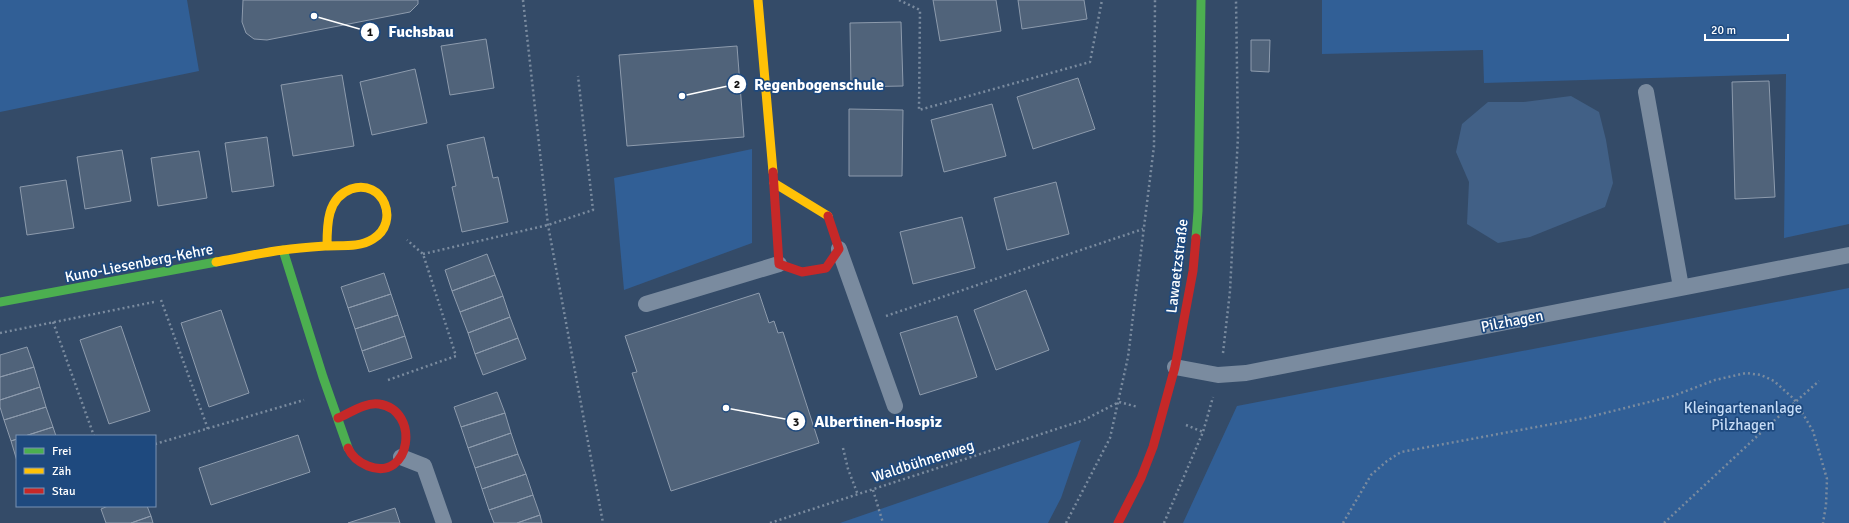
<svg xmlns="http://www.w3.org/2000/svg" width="1849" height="523" viewBox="0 0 1849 523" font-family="Signika,sans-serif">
<rect width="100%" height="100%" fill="#344b68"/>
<path fill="#315f96" d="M0,0h187l12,71 -199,41z
M1322,0h527v224l-65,14 2,-164 -302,9 -1,-33 -161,4z
M752,149v94l-128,47 -10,-112z
M1849,288v235h-666l54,-117z
M1081,440l-20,58 -13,25h-208z"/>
<path fill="#416086" d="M1571,96l28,16 7,28 7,43 -8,24 -75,30 -32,6 -31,-19 2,-42 -13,-30 6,-28 26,-22h35z"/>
<path fill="#50637a" stroke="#8d9bad" d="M243,0h175v4l-8,8 -143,28 -13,-1 -8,-6 -4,-11z
M933,0h63l5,31 -61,10z
M1018,0h66l3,19 -65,10z
M901,22l2,64 -52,1 -1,-64z
M486,39l8,49 -44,7 -9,-49z
M1251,40h19l-1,32 -18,-1z
M737,46l7,91 -117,9 -8,-91z
M415,69l12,54 -55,12 -12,-53z
M342,75l12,71 -61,10 -12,-71z
M1078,78l17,51 -62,20 -16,-52z
M1769,81l6,116 -40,2 -3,-117z
M992,104l14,52 -62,16 -13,-52z
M849,109l54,1 -1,66h-53z
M267,137l7,49 -42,6 -7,-49z
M484,137l9,41 5,-1 10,45 -46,10 -10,-45 4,-1 -9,-41z
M122,150l9,51 -46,8 -8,-52z
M199,151l8,47 -49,8 -7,-48z
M66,180l8,48 -47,7 -7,-48z
M1056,182l13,52 -62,16 -13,-52z
M962,217l13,51 -62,16 -13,-52z
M487,254l8,21 -43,16 -7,-21z
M384,273l7,21 -43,14 -7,-21z
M495,275l8,21 -43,16 -8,-21z
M1026,290l23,60 -53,20 -22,-60z
M759,293l10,30 5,-2 4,12 5,-1 36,111 -148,48 -39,-118 5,-1 -12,-36z
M391,294l7,21 -43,14 -7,-21z
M503,296l7,21 -42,16 -8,-21z
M221,310l28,83 -40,14 -28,-84z
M398,315l7,21 -43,15 -7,-22z
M957,316l20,61 -57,18 -20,-62z
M510,317l8,21 -43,16 -7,-21z
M121,326l29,85 -41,13 -29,-84z
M405,336l7,22 -43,14 -7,-21z
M518,338l8,21 -43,16 -8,-21z
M27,347l7,20 -34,10v-22z
M34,367l6,20 -40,13v-23z
M40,387l6,20 -42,13 -4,-13v-7z
M497,392l8,21 -44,14 -7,-20z
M46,407l7,20 -28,9h-8v3l-6,2 -7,-21z
M505,413l6,20 -43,15 -7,-21z
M53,427l3,9h-31z
M511,433l7,21 -43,14 -7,-20z
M298,435l12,37 -99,33 -12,-37z
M17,439v22l-6,-20z
M518,454l8,20 -44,15 -7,-21z
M526,474l7,21 -44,15 -7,-21z
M533,495l7,20 -23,8h-23l-5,-13z
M108,506h39l4,10 -20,7h-25l-5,-14z
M395,508l5,15h-52z
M540,515l2,8h-25z
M151,516l2,7h-22z"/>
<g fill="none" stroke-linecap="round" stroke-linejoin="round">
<path stroke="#7a8b9f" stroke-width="2.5" stroke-dasharray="2 3" stroke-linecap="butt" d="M523,0l25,225 55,298
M899,0l21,10 -1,100 171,-48 12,-62
M423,254l125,-29 45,-15 -15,-134
M161,300l47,129
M886,316l257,-87
M53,322l41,114
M0,333l154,-31
M1223,353l7,-62 8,-155 -2,-136
M388,380l68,-24 -33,-102 -16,-14
M1186,425l17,7
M155,444l149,-44
M843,448l5,21 10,26
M873,490l10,33
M770,523l314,-103 35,-18 19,5
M1066,523l44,-85 18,-81 26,-211 1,-146
M1164,523l39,-91 10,-35
M1343,523l28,-48 16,-14 14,-9 184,-34 88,-22 42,-16 31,-7 15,2 13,6 20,18 19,32 14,48 -1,26 -3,18
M1664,523l103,-96 52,-46"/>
<path stroke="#7a8b9f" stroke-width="16" d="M1646,92l35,195
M839,249l56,157
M646,304l133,-40
M1175,367l43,8 28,-2 603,-118
M401,457l23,9 20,57"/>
<path stroke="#4caf50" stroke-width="9" d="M1196,238l2,-27 3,-211
M283,250l40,127 25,71
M0,302l216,-40"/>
<path stroke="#ffc107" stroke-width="9" d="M758,0l15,172
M774,183l54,33
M216,262c22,-4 44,-9 67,-12 14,-2 28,-3 42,-4 16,-1 34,2 48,-7 28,-17 10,-61 -22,-50 -24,9 -24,35 -24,57"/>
<path stroke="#c62828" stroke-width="9" d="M773,172l6,92 23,8 24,-4 13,-19 -11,-33
M338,418c12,-5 27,-16 41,-14 42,6 32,79 -11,62 -10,-4 -16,-9 -20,-18
M1118,523l23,-45 12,-31 22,-80 18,-96 3,-33"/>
</g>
<g text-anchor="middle" stroke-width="3.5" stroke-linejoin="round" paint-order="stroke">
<g font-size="15" fill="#fff" stroke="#1e497e">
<text transform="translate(139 263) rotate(-11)" y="5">Kuno-Liesenberg-Kehre</text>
<text transform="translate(1177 266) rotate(-83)" y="5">Lawaetzstraße</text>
<text transform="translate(1512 321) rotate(-11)" y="5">Pilzhagen</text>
<text transform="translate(923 461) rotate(-18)" y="5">Waldbühnenweg</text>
</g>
<g font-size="15" fill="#c6dcf6" stroke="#1e497e">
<text x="1743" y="413">Kleingartenanlage<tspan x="1743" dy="17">Pilzhagen</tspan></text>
</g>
</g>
<path fill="none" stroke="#fff" stroke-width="1.5" d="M314 16L370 32M682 96L737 84M726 408L796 421"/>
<g fill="#fff" stroke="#1e497e" stroke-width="1.5">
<circle cx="314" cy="16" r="4"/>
<circle cx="682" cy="96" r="4"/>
<circle cx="726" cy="408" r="4"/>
<circle cx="370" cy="32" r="10"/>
<circle cx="737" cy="84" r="10"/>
<circle cx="796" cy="421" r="10"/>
</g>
<g font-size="12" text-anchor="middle" font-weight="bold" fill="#111">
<text x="370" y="36">1</text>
<text x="737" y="88">2</text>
<text x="796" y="426">3</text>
</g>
<g font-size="16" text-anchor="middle" font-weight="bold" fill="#fff" stroke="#1e497e" stroke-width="3.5" stroke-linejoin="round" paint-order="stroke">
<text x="421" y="37">Fuchsbau</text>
<text x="819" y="90">Regenbogenschule</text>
<text x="878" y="427">Albertinen-Hospiz</text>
</g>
<rect x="16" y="435" width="140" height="72" fill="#1e497e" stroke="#7892b2"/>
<rect x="24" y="448" width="20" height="6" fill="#4caf50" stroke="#7892b2"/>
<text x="52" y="455" font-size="12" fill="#ffffff">Frei</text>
<rect x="24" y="468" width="20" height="6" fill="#ffc107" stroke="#7892b2"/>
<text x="52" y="475" font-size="12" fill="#ffffff">Zäh</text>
<rect x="24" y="488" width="20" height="6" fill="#c62828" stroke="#7892b2"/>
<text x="52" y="495" font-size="12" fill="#ffffff">Stau</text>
<path d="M1705 34v6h83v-6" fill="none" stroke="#ffffff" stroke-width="2"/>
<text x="1711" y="34" font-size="12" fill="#ffffff" stroke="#1e497e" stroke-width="3" paint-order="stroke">20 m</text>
</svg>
